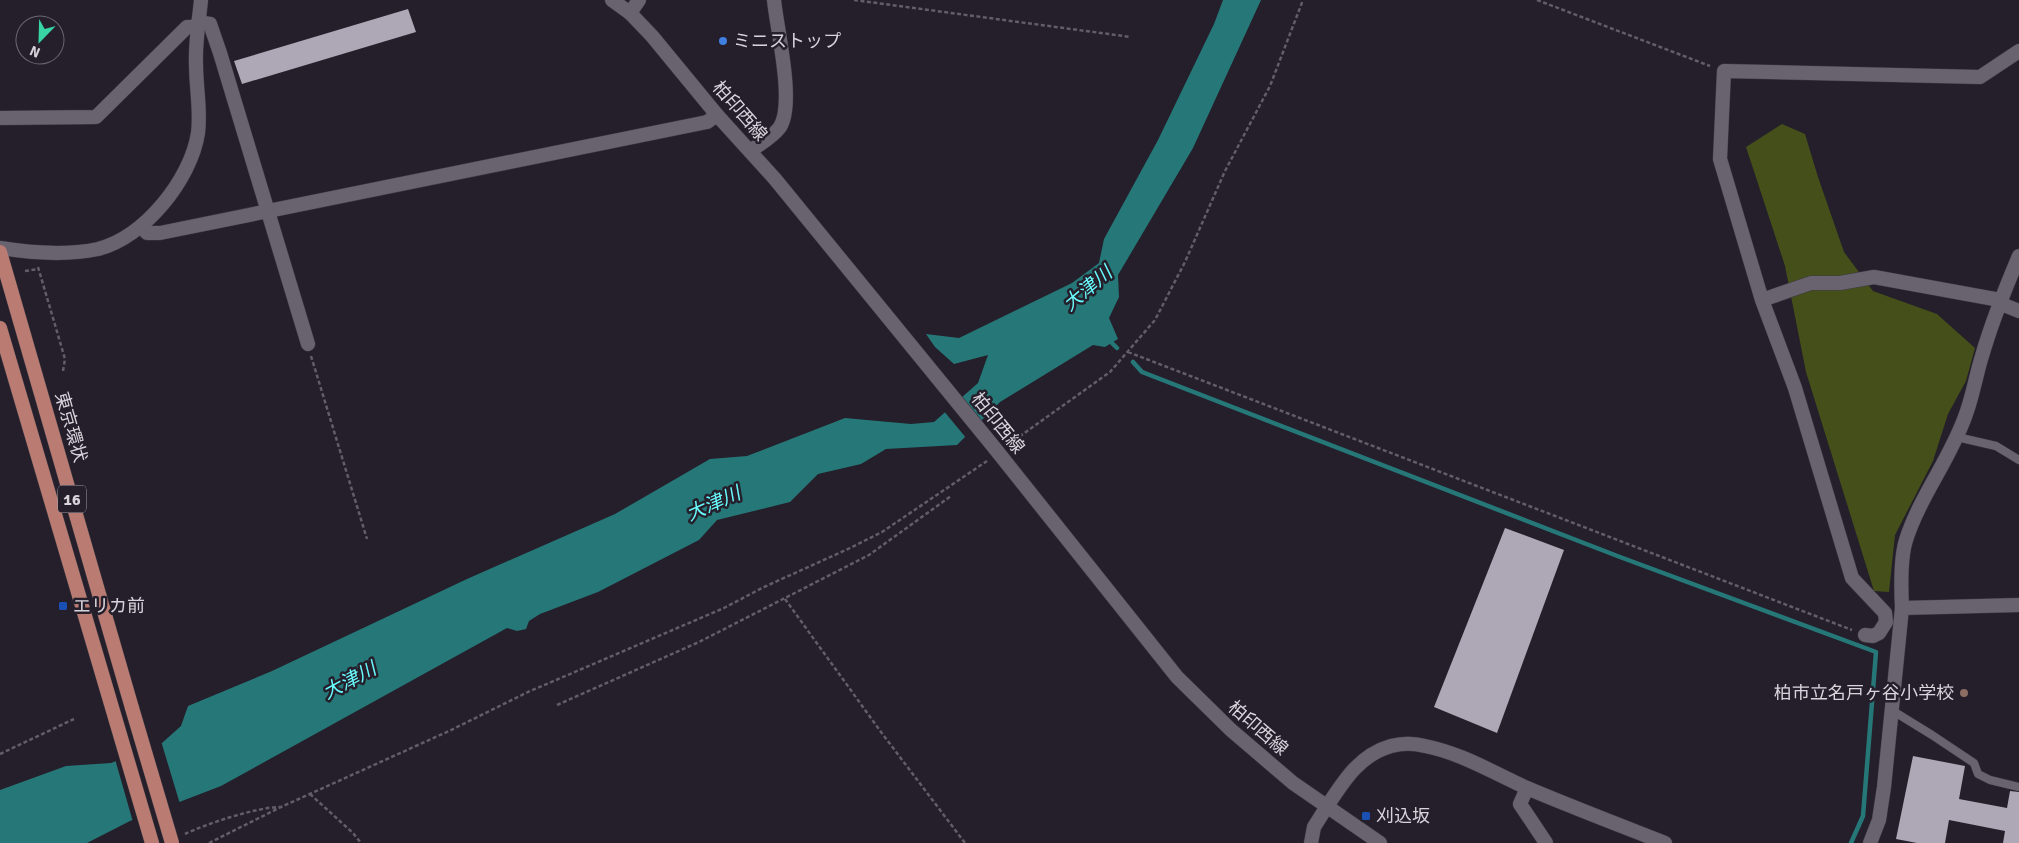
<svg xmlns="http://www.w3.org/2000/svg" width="2019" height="843" viewBox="0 0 2019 843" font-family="Signika,'Noto Sans JP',sans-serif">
<rect width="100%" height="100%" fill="#241f2a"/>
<path fill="#444f1a" d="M1782,124l23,10 13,43 26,75 29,39 64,23 38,34 -9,33 -18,33 -15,47 -38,74 -6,57 -15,-1 -68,-219 -21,-106 -39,-119z"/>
<path fill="#267778" d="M1223,0h38l-68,148 -75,127 1,22 -10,21 9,21 -13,8 -12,-2 -93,57 -43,43 -71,4 -25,15 -43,10 -28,28 -73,18 -18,20 -101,52 -58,22 -11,7 -3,8 -9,2 -10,-3 -286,158 -91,35 -43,22h-87v-53l66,-24 45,-3 51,-20 19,-17 7,-20 84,-35 195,-92 148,-65 95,-55 37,-3 98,-38 66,6 23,-2 44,-39 10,-28 -34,9 -19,-17 -9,-13 33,4 113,-55 27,-20 5,-24 54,-99 56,-116z"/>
<path fill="#241f2a" d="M961,395l22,27 -16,17 -24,-29z
M161,741l19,63 -47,18 -18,-63z"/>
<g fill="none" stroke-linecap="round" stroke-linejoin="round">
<path stroke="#267778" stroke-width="4.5" d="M1109,340l8,8
M1133,362l9,10 478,185 256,95 -13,164 -12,27"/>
</g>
<path fill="#ada7b6" d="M408,9l8,23 -174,52 -8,-23z
M1505,528l59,22 -67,183 -63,-26z
M1913,756l52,10 -6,33 48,9 3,-17 9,1v51h-16l2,-12 -56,-11 -4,23h-28l-21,-4z"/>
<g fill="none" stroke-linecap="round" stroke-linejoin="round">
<defs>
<path id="service" d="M1957,437l39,9 23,14
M1893,711l39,24 42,28 4,11 12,6 29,7"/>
<path id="minor" d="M630,13l9,-13
M198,22l12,2 10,29 88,291
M0,118l96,-1 91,-90h11
M141,226l6,7h13l547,-111 10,-7
M1762,300l49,-17h29l34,-6 126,23
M1999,303l20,8
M1902,608c-1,-20 -2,-49 4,-68 14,-44 45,-82 60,-126 7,-19 10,-39 16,-58 10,-35 23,-67 37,-100
M1865,635l8,1 6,-3 7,-11 -1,-9 -33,-35 -57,-190 -33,-88 -42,-141 4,-88 256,6 39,-26
M1527,788l-7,16 26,39
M1311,843l3,-16 12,-19"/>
<path id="tertiary" d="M750,151c10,-7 23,-14 30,-24 15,-24 -3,-97 -6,-127
M0,248c32,5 66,8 98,1 47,-12 93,-70 100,-116 3,-23 -2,-45 -2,-69 -1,-21 3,-43 5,-64
M1326,808c17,-26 33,-53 65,-62 11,-3 23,-3 34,0 36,7 69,27 102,42 45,19 92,37 138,55
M1870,843l9,-23 5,-33 18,-179 117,-3"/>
<path id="secondary" d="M612,0l18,13 22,23 65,79 58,64 218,267 184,231 54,53 62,53 87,60"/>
<path id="trunk" d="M0,252l132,456
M0,328l152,515"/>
</defs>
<use href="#service" stroke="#3e3a43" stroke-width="9"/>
<use href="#minor" stroke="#3e3a43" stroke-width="15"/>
<use href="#tertiary" stroke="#3e3a43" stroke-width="15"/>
<use href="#secondary" stroke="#3e3a43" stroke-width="15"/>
<use href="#trunk" stroke="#3e3a43" stroke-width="15"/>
<path stroke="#625d67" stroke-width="2.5" stroke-dasharray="4 2.5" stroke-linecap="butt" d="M854,0l277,37
M1537,0l173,66
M38,267l27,92 -2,12
M25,271l13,-2
M1128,352l724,278
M311,356l56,183
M1009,444l101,-72 45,-52 30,-58 40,-91 45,-85 33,-86
M785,599l96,133 84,111
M557,705l142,-63 170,-87 82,-59
M0,754l74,-35
M310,794l43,39 8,10
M185,834c21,-10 72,-27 95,-27
M209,843l72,-36 168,-76 79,-39 196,-84 40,-21 84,-38 34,-17 105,-71"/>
<use href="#service" stroke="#696370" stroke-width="8"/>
<use href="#minor" stroke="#696370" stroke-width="14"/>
<use href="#tertiary" stroke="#696370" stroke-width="14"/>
<use href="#secondary" stroke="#696370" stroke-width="14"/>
<use href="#trunk" stroke="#ba7c72" stroke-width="14"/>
<defs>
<path id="trunk-bridge" d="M132,708l40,135"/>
</defs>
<use href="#trunk-bridge" stroke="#3e3a43" stroke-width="15" stroke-linecap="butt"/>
<use href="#trunk-bridge" stroke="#ba7c72" stroke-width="14"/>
</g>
<circle fill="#3f7fe0" stroke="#241f2a" stroke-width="2" cx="723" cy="41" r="5"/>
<g fill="#1a4fb4" stroke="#241f2a" stroke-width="2">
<rect x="58" y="601" width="10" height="10" rx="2.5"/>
<rect x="1361" y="811" width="10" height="10" rx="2.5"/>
</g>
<circle fill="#8d6e63" stroke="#241f2a" stroke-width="2" cx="1964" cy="693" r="5"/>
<g text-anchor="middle" stroke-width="5" stroke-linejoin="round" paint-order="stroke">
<rect fill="#241f2a" stroke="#a29ea7" stroke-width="1" x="58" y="485.5" width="28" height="27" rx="4"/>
<g font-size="16" font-weight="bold" fill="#d8d4dc">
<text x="72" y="505">16</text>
</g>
<g font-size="18" fill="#d8d4dc" stroke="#241f2a" text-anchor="start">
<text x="733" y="47">ミニストップ</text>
<text x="73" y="612">エリカ前</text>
<text x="1954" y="699" text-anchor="end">柏市立名戸ヶ谷小学校</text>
<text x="1376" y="822">刈込坂</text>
</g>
<g font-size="18" fill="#d8d4dc" stroke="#241f2a">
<text transform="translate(740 111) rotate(49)" y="6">柏印西線</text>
<text transform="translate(998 423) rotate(51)" y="6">柏印西線</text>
<text transform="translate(71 427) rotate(74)" y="6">東京環状</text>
<text transform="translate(1258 728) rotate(41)" y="6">柏印西線</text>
</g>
<g font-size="19" font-style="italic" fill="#68fcfe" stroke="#241f2a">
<text transform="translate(1087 288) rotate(-40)" y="7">大津川</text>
<text transform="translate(713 503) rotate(-24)" y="7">大津川</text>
<text transform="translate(349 680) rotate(-28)" y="7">大津川</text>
</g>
</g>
<g transform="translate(40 40) rotate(203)"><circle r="24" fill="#241f2a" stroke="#6c6771"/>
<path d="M0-4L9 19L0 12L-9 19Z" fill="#39d4a5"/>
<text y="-8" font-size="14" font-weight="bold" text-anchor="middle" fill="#d8d4dc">N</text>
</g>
</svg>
